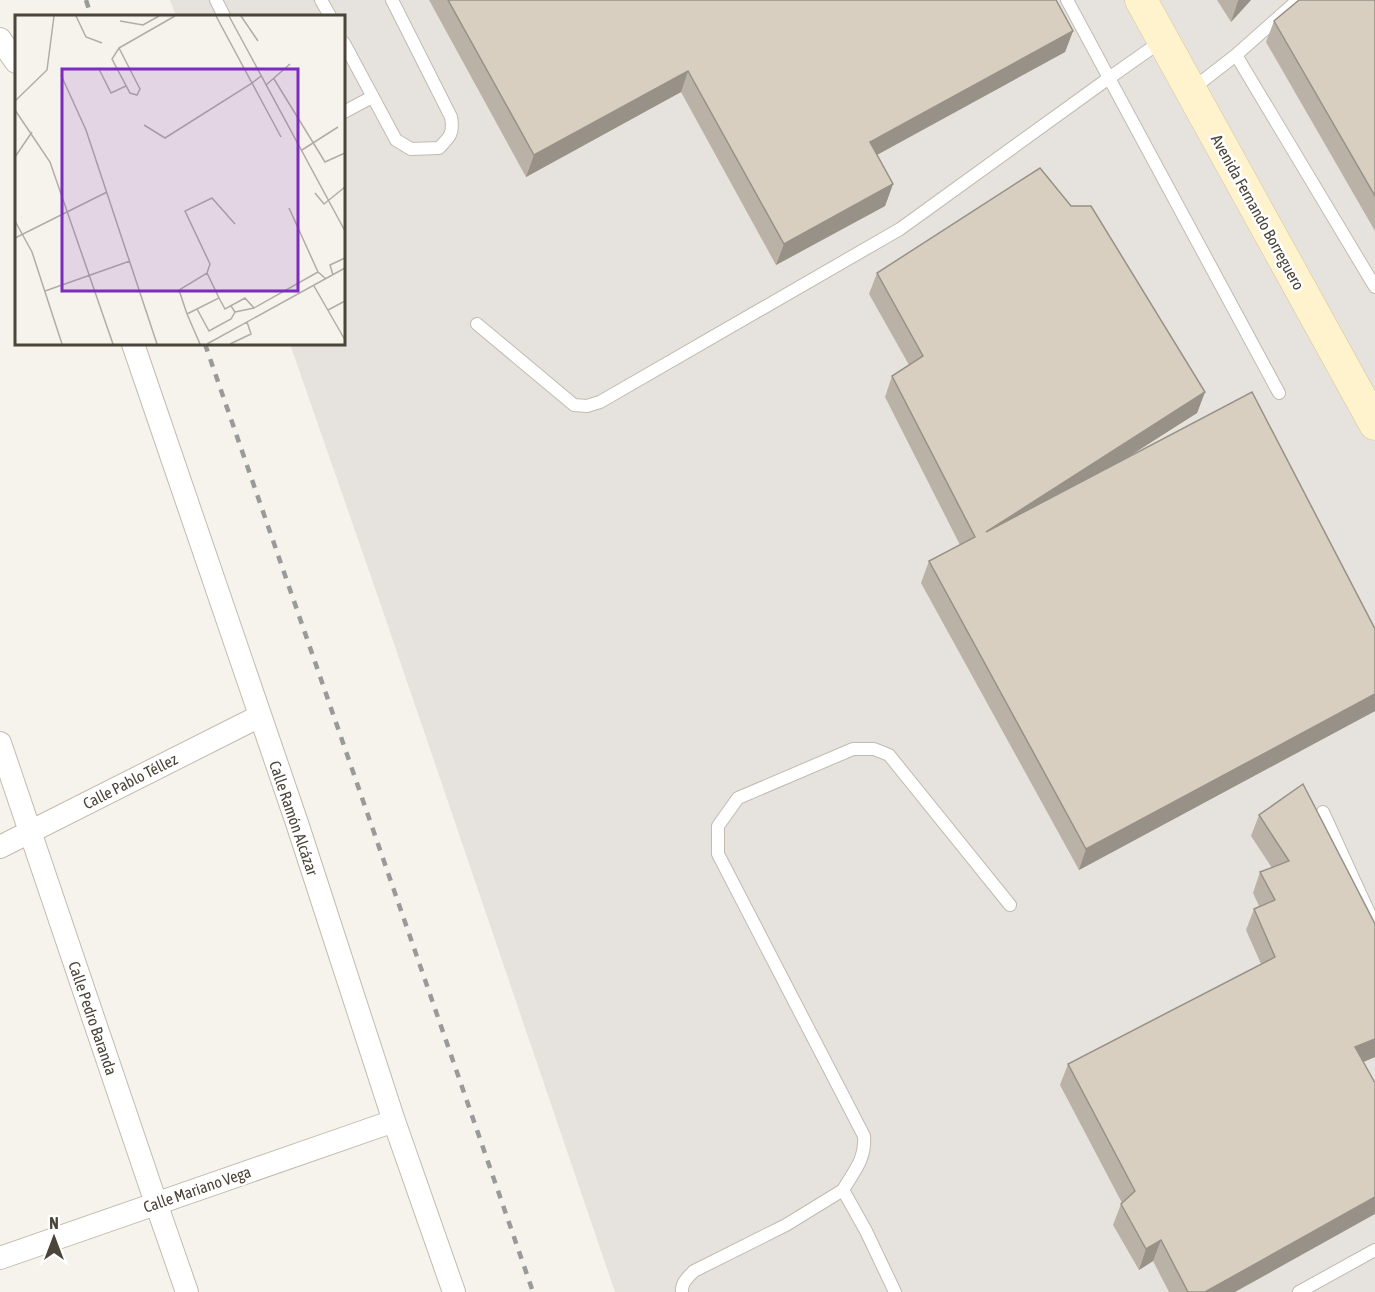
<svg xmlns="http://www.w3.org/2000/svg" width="1375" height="1292" viewBox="0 0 1375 1292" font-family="'Asap Condensed',sans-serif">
<rect width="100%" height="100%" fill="#f6f3ec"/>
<path fill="#e6e2dd" d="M170,0h1205v1292h-760l-230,-675 -95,-273h54v-328h-168z"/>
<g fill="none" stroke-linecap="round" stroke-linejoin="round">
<defs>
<path id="service" d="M216,0l8,16
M321,0l9,16
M1067,0l42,78 54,-38
M344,43l52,97 15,9 28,-1c11,-11 15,-15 12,-31l-59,-117
M1236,55l139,232
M1191,90l45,-35 62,-55
M344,112l28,-15
M477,324l97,81 13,1 13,-4 300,-173 209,-151 170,315
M1323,812l52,114
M843,1190c11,-19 23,-31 21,-54l-146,-282v-28l20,-28 115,-49h21l15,6 121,150
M682,1292c-1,-9 6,-15 12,-21l92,-46 57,-35 23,41 29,61
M1299,1292l76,-42"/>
<path id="minor" d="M0,39l16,23
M133,344l164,479 97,298 60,171
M0,743l156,460 31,89
M0,847l260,-131
M0,1258l394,-137"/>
<path id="secondary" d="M1141,0l234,424"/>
</defs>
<use href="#service" stroke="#c2bbae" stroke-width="14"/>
<use href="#minor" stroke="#c2bbae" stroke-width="24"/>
<use href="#secondary" stroke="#d6c79b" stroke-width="33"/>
<use href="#service" stroke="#fff" stroke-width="12"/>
<use href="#minor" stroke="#fff" stroke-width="22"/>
<use href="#secondary" stroke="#fff3cd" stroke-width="32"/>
<path stroke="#9a9a9a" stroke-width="4.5" stroke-dasharray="8 8" stroke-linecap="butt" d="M86,0l5,16
M205,344l328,948"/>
</g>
<path fill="#bab2a6" d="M429,0h627l17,31 -8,21 -188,103 16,29 -8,22 -109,59 -95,-173 -155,85z
M1217,0h34l-20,22z
M1375,0v231l-109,-189 8,-21z
M877,273l328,119 -8,21 -67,42 245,174v82l-296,159 -158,-287 8,-22 31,-16 -75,-148 7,-21 17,-11 -40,-71z
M1303,784l72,273 -12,5 -128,230h-66l-16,-31 -14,9 -26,-45 8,-21 1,-1 -62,-118 8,-21 193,-100 -15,-34 8,-21 5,-3 -6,-13 7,-21 12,-4 -21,-32 8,-21z"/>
<path fill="#979187" d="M1239,0h12l-20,22 7,-21z
M1073,31l-8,21 -203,111 8,-21z
M688,71l-7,21 -155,85 8,-22z
M893,184l-8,22 -109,59 8,-21z
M1205,392l-8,21 -219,140 8,-21z
M1375,694v17l-296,159 7,-21z
M1375,1039v18l-28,12 8,-22z
M1375,1197v17l-140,78h-30z
M1161,1240l-8,21 -14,9 7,-21z"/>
<path fill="#d8cfc1" stroke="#979187" stroke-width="1.5" d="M448,0h608l17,31 -203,111 23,42 -109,60 -96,-173 -154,84z
M1299,0h76v196l-101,-175z
M1040,168l31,38h20l114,186 -219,140 266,-140 123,237v65l-289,155 -157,-288 46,-24 -83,-161 31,-20 -46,-83z
M1303,784l72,140v115l-20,8 20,36v114l-170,95h-17l-27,-52 -15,9 -25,-45 14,-13 -67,-127 207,-107 -21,-48 21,-9 -15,-28 29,-11 -30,-46z"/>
<g text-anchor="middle" stroke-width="5" stroke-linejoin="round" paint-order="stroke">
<g font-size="16" fill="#4b4439" stroke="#fff">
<text transform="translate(1258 212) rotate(61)" y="6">Avenida Fernando Borreguero</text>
<text transform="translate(130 781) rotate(-27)" y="6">Calle Pablo Téllez</text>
<text transform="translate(294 818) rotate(71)" y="6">Calle Ramón Alcázar</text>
<text transform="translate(93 1018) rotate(71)" y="6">Calle Pedro Baranda</text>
<text transform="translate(197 1189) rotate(-19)" y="6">Calle Mariano Vega</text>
</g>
</g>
<g transform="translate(15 15)">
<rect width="330" height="330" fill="#f6f3ec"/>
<path fill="none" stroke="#b2ada4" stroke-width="1.5" d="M61,1l10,21 16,6M201,1l36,67 9,-7M214,1l116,215M226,1l17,25M105,6l23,4 16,-9M104,33l21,41 -3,6 -7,-2 -18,-34zM104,33l56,-32M84,54l12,24 15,-7M46,60l25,55 71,214M259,64l51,83 20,-9M251,70l24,-21M0,86l32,-31 7,-54M0,95l35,52 63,182M129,110l21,13 87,-55 29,54M287,135l36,-23M0,142l17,-25M300,178l9,11 21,-17M274,193l29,64M0,206l17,31 30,92M0,223l92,-46M192,258l3,-9 -25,-53 27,-13 23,26M318,260l-3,-10 15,-7M299,271l31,54M30,276l85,-30M204,283l6,11 20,-11 9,10 64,-36 8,7M182,294l12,22 22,-12 4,-7 -4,-6M313,295l17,-9M220,297l19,-4M172,299l32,-16 -12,-25 -28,17 8,24 13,30M192,329l138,-76M215,329l21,-10 -4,-12"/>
<path fill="#7b2cbf" fill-opacity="0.15" stroke="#7b2cbf" stroke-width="3" d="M47,54h236v222h-236z"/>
<rect width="330" height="330" fill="none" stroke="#4b4439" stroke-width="3"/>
</g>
<g transform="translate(54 1238)" stroke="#ffffff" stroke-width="4.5" paint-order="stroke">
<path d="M0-4.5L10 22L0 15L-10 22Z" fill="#4b4439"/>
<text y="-9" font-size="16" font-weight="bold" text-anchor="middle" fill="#4b4439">N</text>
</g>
</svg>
